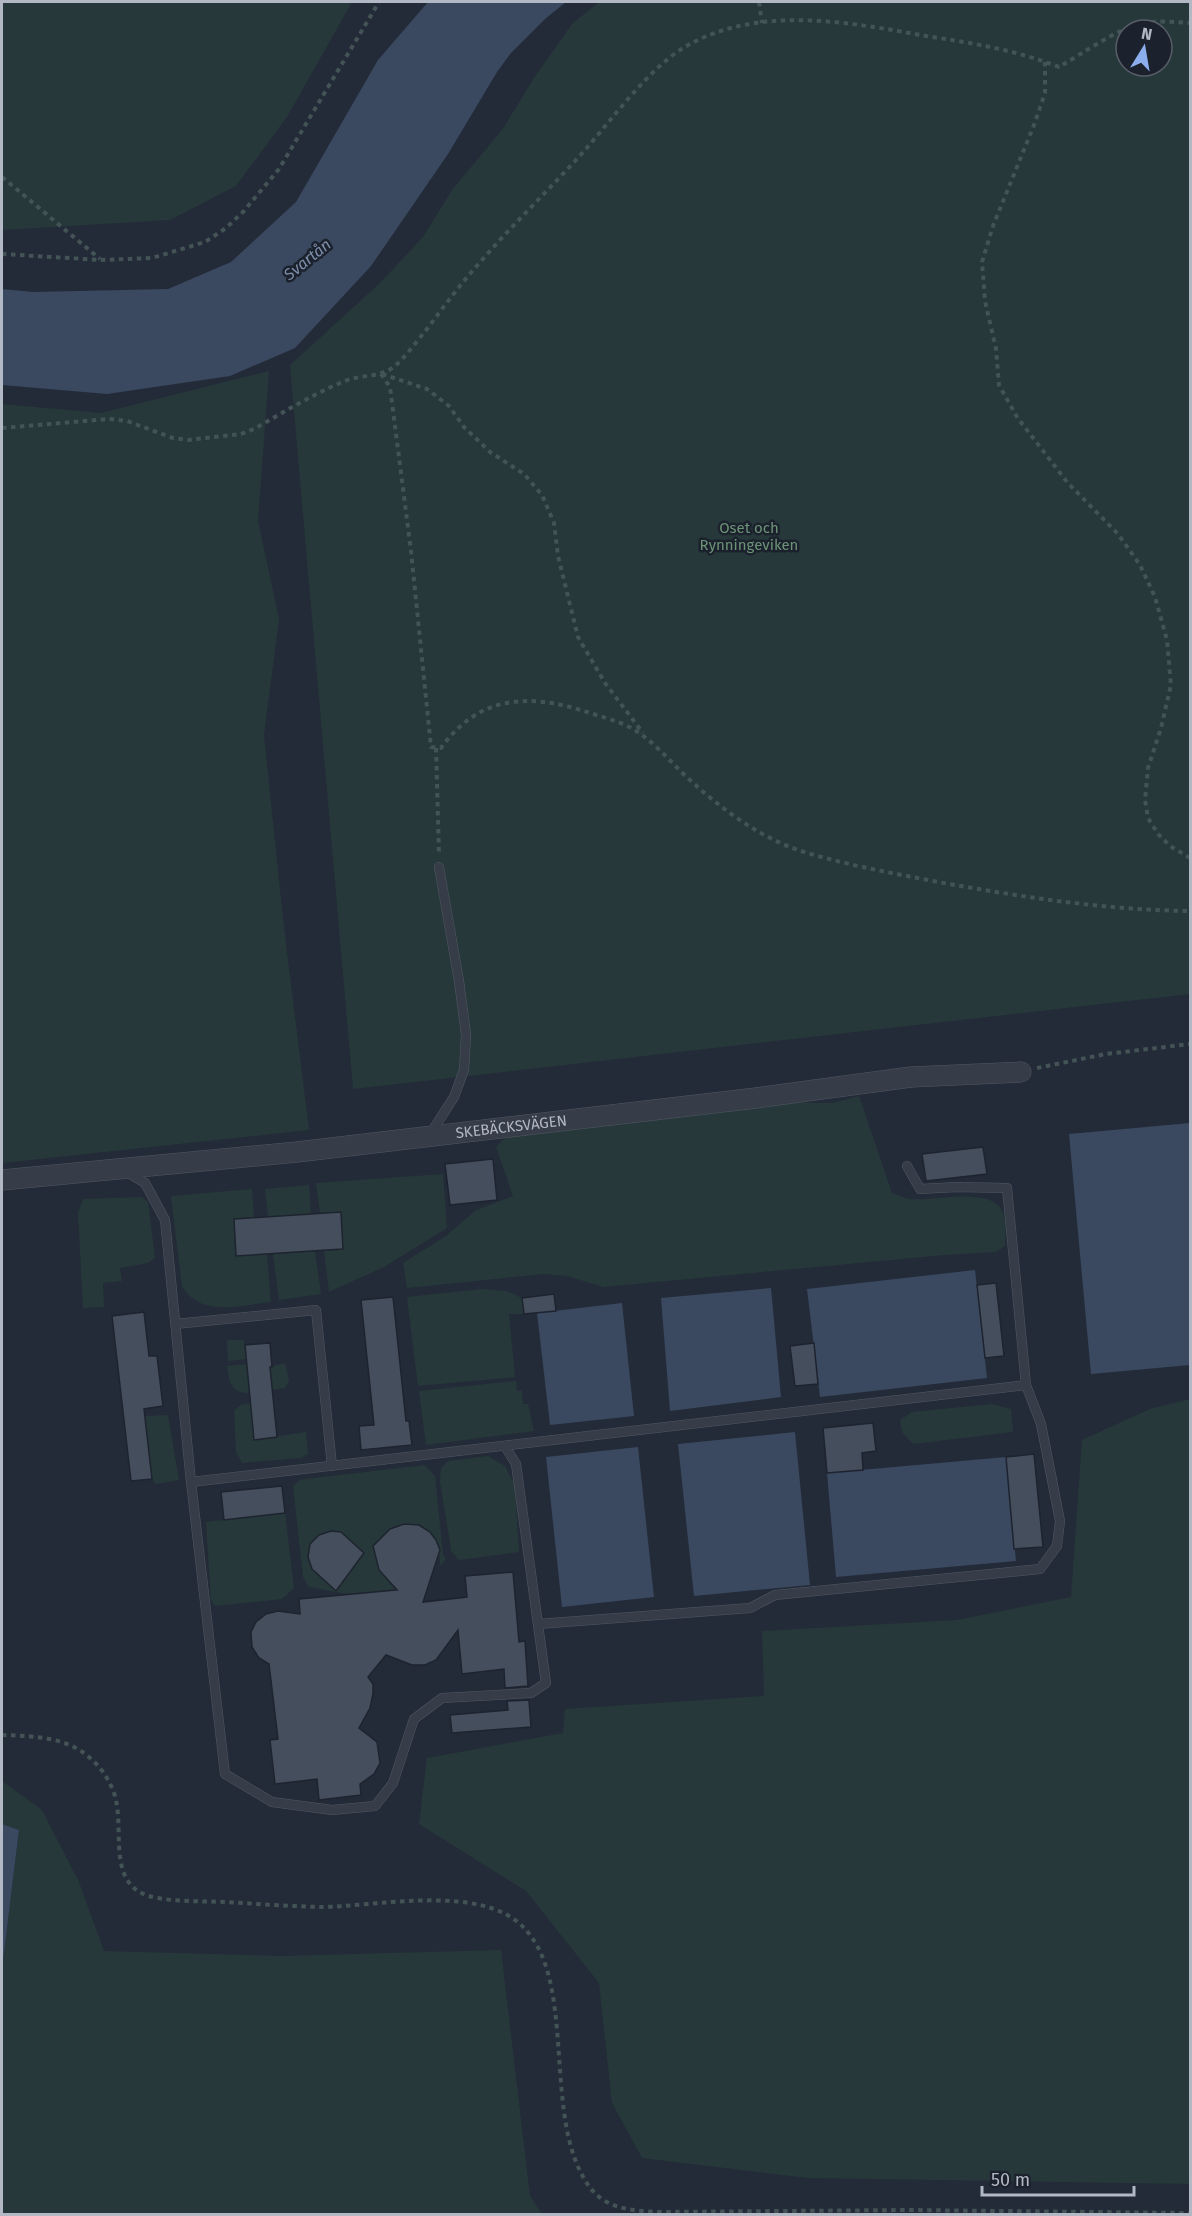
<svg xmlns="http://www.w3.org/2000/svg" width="1192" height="2216" viewBox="0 0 1192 2216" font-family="'Fira Sans',sans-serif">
<rect width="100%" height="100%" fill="#232b38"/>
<path fill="#26383a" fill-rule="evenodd" d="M2,2h350l-65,115 -51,69 -66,34 -168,10z
M599,2h591v992l-837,95 -63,-724 89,-81 44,-47 29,-47 50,-60 32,-52 38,-54zM1126,30h36v36h-36z
M269,371l-11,150 21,98 -15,116 19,184 26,211 -307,33v-759l99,9z
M859,1096l33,97c6,2 12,5 18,6 23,3 83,-14 93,14 4,10 2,23 2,33l-10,6 -51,3 -341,32 -36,-11 -24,-2 -136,14 -4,-25 43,-27 30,-26 37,-14 -17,-49 9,-9 22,-8 158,-29 148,2z
M443,1174l4,54 -63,39 -55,25 -5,-41 19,-2 -2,-36h-21l-4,-30z
M309,1185l2,29 -43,3 -3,-28z
M252,1189l2,28 -20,2 2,36 31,-1 4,48c-30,3 -71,16 -89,-16l-11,-90z
M142,1197l6,5 7,56 -7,5 -28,5 2,13 -19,2 1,24 -21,1 -5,-95 5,-14z
M315,1251l6,43 -42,6 -6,-46z
M482,1289l25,2 15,7 2,16h-15l6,63 -97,9 -11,-89z
M227,1340h17l2,19 -18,2z
M285,1363l4,18 -4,7 -13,2 -2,-23z
M247,1364l2,29c-18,0 -20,-11 -22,-27z
M516,1381l1,10 5,-1 1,14h5l6,27 -108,14 -7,-54z
M1190,1399v785l-382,-6 -166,-20 -30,-55 -13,-120 -73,-92 -107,-67 8,-66 136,-25 2,-24 199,-13 -2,-65 195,-11 114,-23 11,-157 68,-31z
M250,1403l4,37 52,-8 2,22 -8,4 -58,5 -6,-11 -2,-42 7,-5z
M992,1404l19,5 2,23 -100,12 -11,-12 -2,-12 12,-8z
M168,1415l11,65 -24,4 -3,-5 -7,-63z
M488,1456l17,10 10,19 4,67 -60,8 -8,-9 -1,-8 -10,-61 1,-14 7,-7z
M425,1465l10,11 8,78 3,5 -6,7c0,-34 -17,-49 -50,-37l9,60 -52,5 -38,-7 -6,-10 -10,-91 7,-6 6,-1z
M285,1513l9,75 -12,11 -67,7 -4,-6 -5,-78z
M2,1781l40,29 37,72 25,69 177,5 220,-6 29,246 12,18h144h-684v-245l17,-139 -17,-6z"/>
<path fill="#3a4860" d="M428,2h138l-21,17 -34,34 -14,19 -49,82 -77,112 -76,82 -65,28 -123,18 -105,-9v-96l31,3 135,-3 63,-27 65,-60 82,-142z
M1190,1123v242l-99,9 -22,-240z
M975,1270l12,108 -167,19 -13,-108z
M771,1288l10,109 -111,14 -9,-113z
M622,1303l12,113 -84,9 -13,-112z
M795,1432l15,153 -116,11 -16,-152z
M638,1447l16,150 -92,10 -16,-150z
M1006,1457l10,104 -180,16 -9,-104z
M2,1824l17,6 -17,139z"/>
<path fill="#454e5c" stroke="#1e242f" stroke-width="1.5" d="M983,1147l4,27 -61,7 -4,-27z
M493,1159l4,41 -47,5 -5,-41z
M341,1212l2,37 -107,7 -2,-37z
M996,1283l8,73 -19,2 -8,-73z
M554,1294l2,17 -32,3 -2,-16z
M393,1297l13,124h3l3,24 -51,5 -2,-24 15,-1 -13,-125z
M144,1312l5,44h8l6,50 -19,3 8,70 -21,2 -19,-165z
M270,1343l2,24h-2l7,70 -23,3 -9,-95z
M814,1343l4,41 -23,2 -5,-40z
M873,1423l3,28 -14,2 1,17 -36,3 -4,-45z
M1034,1454l9,93 -29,2 -8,-92z
M282,1486l3,27 -61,7 -3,-28z
M404,1524l15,1 11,7 6,8 4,10 -17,52 44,-5 -2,-21 48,-4 6,70 6,-1 3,45 -23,2 -1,-19 -42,5 -4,-44 -22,30 -11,5h-13l-26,-10 -18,22 5,7v10l-3,14 -11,20 18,14 3,21 -6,11 -14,10 1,11 -42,5 -2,-21 -42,5 -5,-44 8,-1 -9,-75 -10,-6 -7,-11 -1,-15 5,-10 10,-8 12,-3 22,3 -1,-15 98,-9 -18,-20 -6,-24 17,-17z
M331,1531l10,1 23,21 -28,38 -24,-22 -4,-12 2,-13 9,-9z
M529,1700l2,27 -79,6 -2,-18 58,-5 -1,-9z"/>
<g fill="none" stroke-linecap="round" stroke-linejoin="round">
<defs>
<path id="service" d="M429,1136l25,-39 10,-27 2,-35 -7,-54 -20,-114
M125,1171l20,12 20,37 26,262 34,292 47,28 60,8 43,-4 18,-23 21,-64 28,-21 89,-5 15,-10 -30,-219 -11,-18
M175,1324l141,-14 16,156
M191,1482l835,-97
M538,1624l212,-16 25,-13 265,-26 17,-23 3,-25 -19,-97 -15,-39 -19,-197 -50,-1 -37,2 -13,-23"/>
<g id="minor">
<path id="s1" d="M2,1180l295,-28 459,-54 155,-21 110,-5"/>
</g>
</defs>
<use href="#service" stroke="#525863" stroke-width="10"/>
<use href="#minor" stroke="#525863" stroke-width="21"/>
<path stroke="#435356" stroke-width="4" stroke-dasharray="4.5 4.5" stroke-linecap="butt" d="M759,2l3,21
M1045,62v31l-11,32 -41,101 -11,36 3,39 11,48 3,36 18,32 50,65 51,52 22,31 15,32 12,43 4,45 -10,43 -13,40 -3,32 3,18 10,16 12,12 20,12
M2,177l98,82
M2,254l99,6 51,-2 53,-16 21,-14 17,-16 36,-43 100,-167
M381,374l9,13 21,164 20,196 10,1c38,-53 88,-55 146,-36 15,5 32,9 46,17 22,13 39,35 58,52 32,29 68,56 110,70 45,14 91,22 137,31 84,15 167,28 252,29
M382,374l45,15 22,17 15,21 26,25 34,22 18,21 12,28 4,33 20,81 27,46 38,50
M2,428l107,-9 18,2 46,17 15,2 53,-6 13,-5c30,-17 59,-35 91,-48 17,-7 35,-3 50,-15 12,-11 22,-25 32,-37 18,-24 35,-47 55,-69 33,-38 70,-73 103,-110 27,-31 64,-81 98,-102 73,-44 165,-26 243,-12 46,7 90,14 133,31 23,-13 55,-36 79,-43 17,-4 35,-2 52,-1
M436,748l3,106
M1037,1068l69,-14 84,-10
M2,1735c24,1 49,1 72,12 20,10 37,31 42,53 8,37 -10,89 41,98 23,4 46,3 69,4 31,2 63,4 94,5 56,0 163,-25 205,22 49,52 21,173 55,242 6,12 13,23 25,30 16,9 34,10 52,11l250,-2 283,3"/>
<use href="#service" stroke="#373d48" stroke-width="9"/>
<use href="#minor" stroke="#373d48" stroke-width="20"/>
</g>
<g text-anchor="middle" stroke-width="5" stroke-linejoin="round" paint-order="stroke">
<g font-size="15" fill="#6b9376" stroke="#1c222d">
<text x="749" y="533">Oset och<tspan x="749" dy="17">Rynningeviken</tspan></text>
</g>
<g font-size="15" fill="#b2b8c4" stroke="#1c222d">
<text dy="5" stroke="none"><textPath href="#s1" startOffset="512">SKEBÄCKSVÄGEN</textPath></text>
</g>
<g font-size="16" font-style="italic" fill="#7c8eaa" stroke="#1c222d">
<text transform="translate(307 259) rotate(-39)" y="6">Svartån</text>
</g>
</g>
<rect width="1192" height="2216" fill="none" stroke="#b2b8c4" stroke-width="6"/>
<g transform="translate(1144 48) rotate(11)"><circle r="28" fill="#1c222d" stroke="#585e69" stroke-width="1.5"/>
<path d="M0-4.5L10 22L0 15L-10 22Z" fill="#8caeef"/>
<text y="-9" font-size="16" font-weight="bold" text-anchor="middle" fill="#b2b8c4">N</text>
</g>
<path d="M982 2186v9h152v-9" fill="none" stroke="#b2b8c4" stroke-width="3"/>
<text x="991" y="2186" font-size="18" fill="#b2b8c4" stroke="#1c222d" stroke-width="4.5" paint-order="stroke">50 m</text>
</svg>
